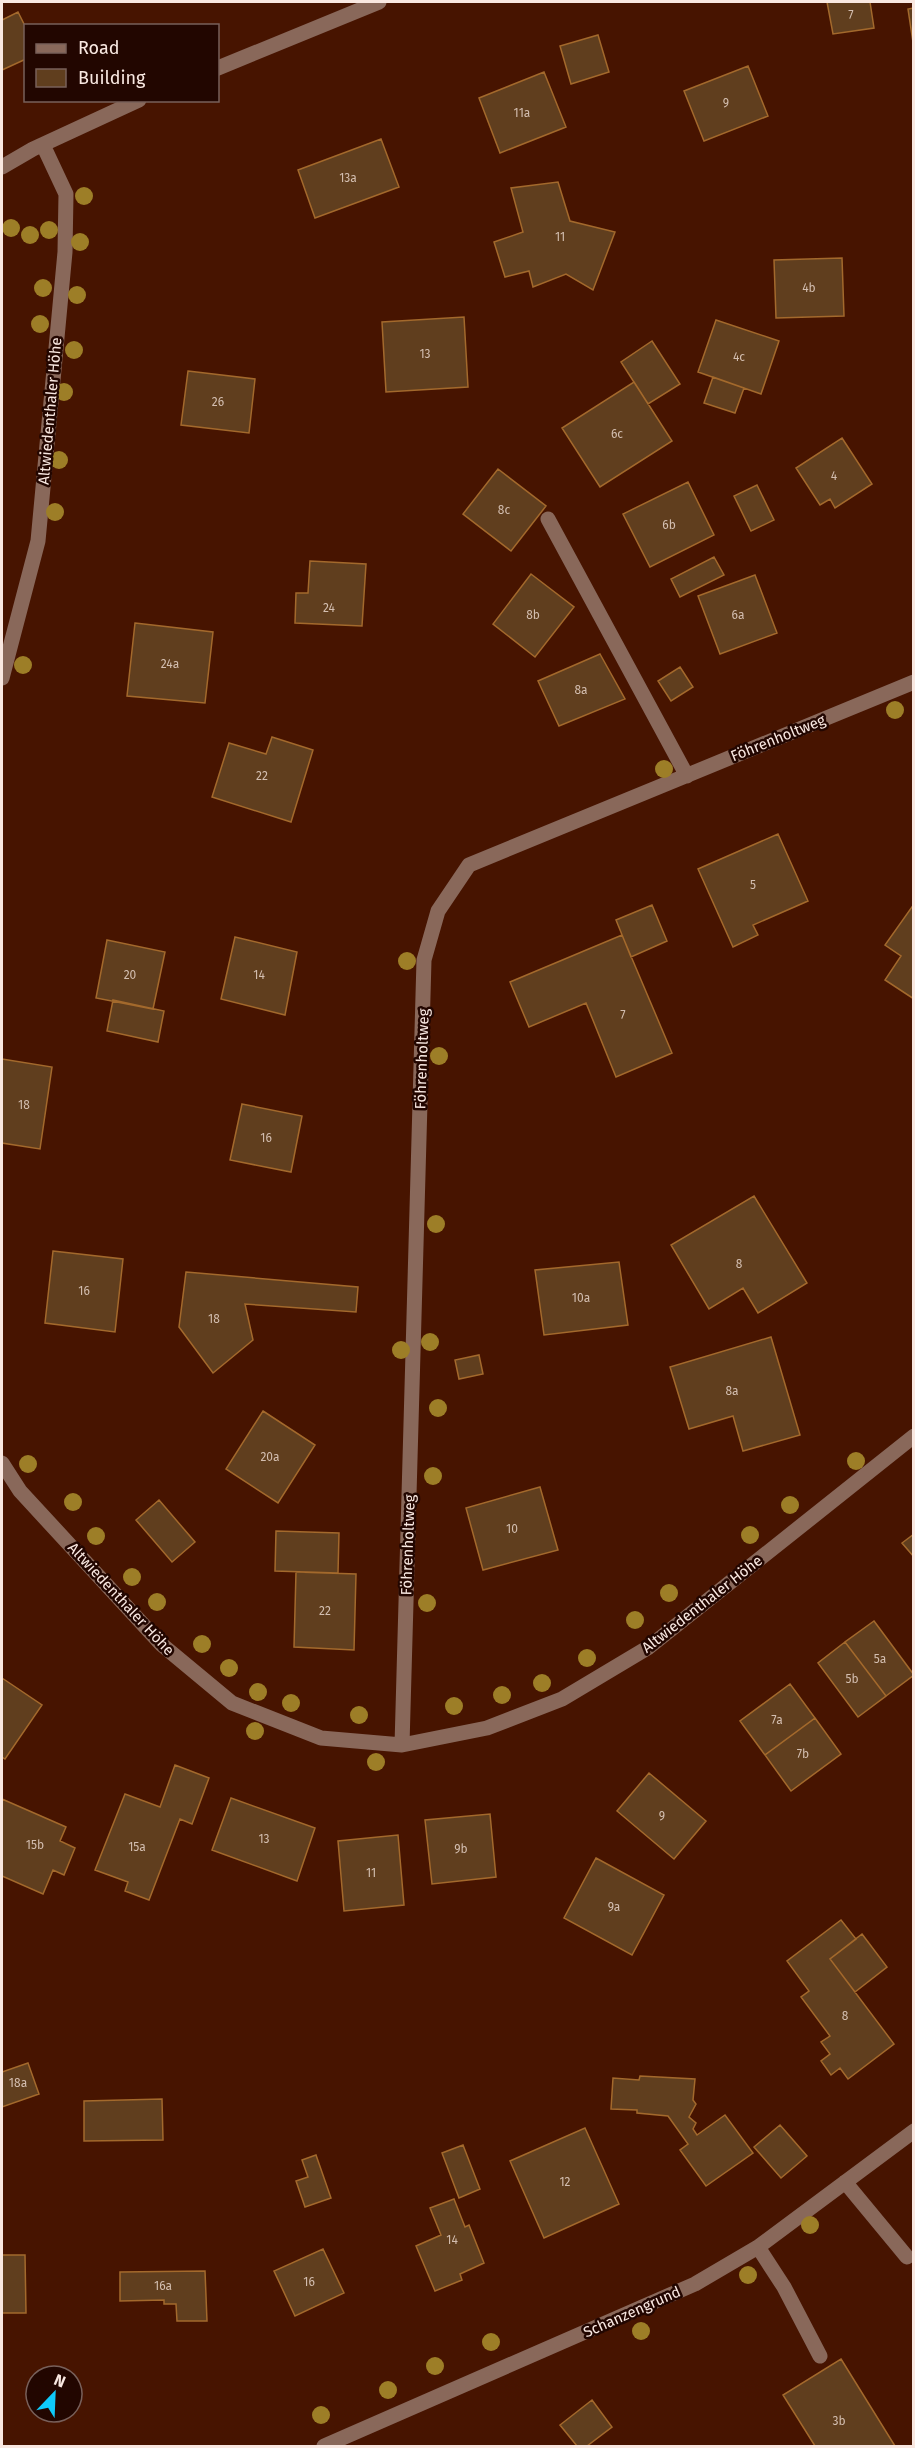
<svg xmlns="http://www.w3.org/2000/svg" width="915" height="2448" viewBox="0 0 915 2448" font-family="'Fira Sans',sans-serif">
<rect width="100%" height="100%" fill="#471400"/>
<path fill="#603e1e" stroke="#a3692c" stroke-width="1.5" d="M827,2h43l4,26 -41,6z
M914,8v41l-6,-40z
M18,12l8,16v31l-24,11v-50z
M598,35l11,37 -38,12 -11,-38z
M748,66l20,50 -64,25 -20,-50z
M544,72l22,55 -66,26 -21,-55z
M381,139l18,48 -84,31 -17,-48z
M558,182l12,39 45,11 -22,58 -27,-16 -33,13 -4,-16 -24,6 -11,-35 29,-10 -12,-44z
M842,258l2,58 -68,2 -2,-58z
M464,317l4,70 -82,5 -4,-70z
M716,320l63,21 -18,53 -63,-22z
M652,341l28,43 -32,20 -27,-42z
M188,371l67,8 -6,54 -68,-8z
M713,377l31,11 -9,25 -31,-10z
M634,382l38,59 -72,46 -38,-59z
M842,438l30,46 -37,24 -5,-9 -10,6 -24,-37z
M498,469l48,37 -35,45 -48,-37z
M688,482l26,53 -64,32 -27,-53z
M757,485l17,35 -23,11 -17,-35z
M714,557l10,18 -44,22 -9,-18z
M310,561l56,3 -4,62 -67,-3 1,-30h12z
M531,574l43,33 -39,50 -42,-33z
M755,575l22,58 -57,21 -22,-58z
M135,623l78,9 -8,71 -78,-7z
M600,654l25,45 -66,27 -21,-45z
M680,667l13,20 -22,14 -13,-20z
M272,737l41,13 -22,72 -79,-25 17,-54 37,11z
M778,834l30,67 -55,24 5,10 -25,12 -35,-78z
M914,904v95l-29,-19 16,-24 -16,-11z
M652,905l15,36 -36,16 -15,-37z
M622,935l50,118 -56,24 -30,-74 -57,24 -19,-45z
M235,937l62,15 -12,63 -64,-16z
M107,940l58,12 -12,57 -57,-11z
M113,1000l51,11 -6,31 -51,-11z
M2,1059l50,8 -12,82 -38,-6z
M242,1104l60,12 -11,56 -61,-12z
M754,1196l53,87 -49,30 -15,-25 -34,21 -38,-64z
M53,1251l70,8 -8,73 -70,-9z
M619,1262l9,63 -84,10 -9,-65z
M186,1272l172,15 -2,25 -111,-8 8,36 -40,33 -34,-46z
M771,1337l29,98 -57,16 -10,-35 -44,13 -19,-62z
M479,1355l4,19 -24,5 -4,-19z
M263,1411l52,34 -37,58 -52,-34z
M540,1487l18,63 -75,20 -17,-62z
M159,1500l36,42 -23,20 -36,-42z
M276,1531l63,2 -1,40 -63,-2z
M914,1534v23l-12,-14z
M296,1572l60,2 -2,76 -60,-3z
M874,1621l40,54 -28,21 -41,-54z
M845,1642l41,54 -28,21 -40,-54z
M2,1678l40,27 -37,54 -3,-2z
M790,1684l25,34 -50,37 -25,-34z
M815,1718l26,36 -50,37 -26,-36z
M175,1765l34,13 -17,46 -12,-5 -31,81 -24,-9 3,-9 -33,-12 30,-76 35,13z
M649,1773l57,48 -32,38 -57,-48z
M231,1798l84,30 -18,53 -85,-31z
M2,1799l64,28 -6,14 15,7 -11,27 -11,-5 -10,24 -41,-18z
M490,1814l6,63 -64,7 -7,-64z
M398,1835l6,70 -60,6 -6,-70z
M596,1858l68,37 -32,60 -68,-37z
M841,1920l15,19 -26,20 64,85 -46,35 -8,-11 -9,7 -10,-14 9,-7 -9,-12 9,-6 -29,-39 8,-6 -22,-30z
M862,1934l25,33 -32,25 -25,-33z
M28,2063l11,31 -37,13v-35z
M640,2076l55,3 -2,21 3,4 -7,13 7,6 -3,6 4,6 28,-20 28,38 -47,33 -26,-36 8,-6 -20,-28 -31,-3v-3l-26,-1 2,-31 26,2z
M162,2099l1,41 -79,1v-40z
M780,2125l27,31 -26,22 -27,-31z
M585,2128l34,76 -75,34 -34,-77z
M463,2145l17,44 -21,9 -17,-45z
M316,2155l15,43 -26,9 -9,-26 12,-4 -6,-17z
M454,2199l11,28 4,-2 15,38 -24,11 2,6 -27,11 -19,-45 25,-11 -11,-27z
M323,2249l21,44 -49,23 -21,-45z
M2,2255h23l1,58h-24z
M205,2271l2,50h-30l-1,-17h-12v-4l-44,1v-29z
M841,2359l54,87h-80l-32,-51z
M592,2400l20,27 -25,19h-10l-17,-21z"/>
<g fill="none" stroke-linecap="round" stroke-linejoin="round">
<path stroke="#89685a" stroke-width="15" d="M218,68l161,-66
M2,167l31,-18 106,-49
M548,519l139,257
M2,678l36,-137 27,-289 1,-58 -23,-49
M2,1463l18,28 141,153 71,59 89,35 81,7 85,-17 75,-29 87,-52 265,-211
M402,1745l22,-785 14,-49 31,-46 445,-183
M845,2182l62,75
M758,2247l26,40 36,69
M324,2446l371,-162 63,-37 156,-116"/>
</g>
<g fill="#9d7e27">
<circle cx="84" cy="196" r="9"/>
<circle cx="11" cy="228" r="9"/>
<circle cx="49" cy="230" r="9"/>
<circle cx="30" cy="235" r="9"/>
<circle cx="80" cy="242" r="9"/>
<circle cx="43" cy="288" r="9"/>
<circle cx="77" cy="295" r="9"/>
<circle cx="40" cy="324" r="9"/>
<circle cx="74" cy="350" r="9"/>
<circle cx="64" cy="392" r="9"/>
<circle cx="59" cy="460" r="9"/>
<circle cx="55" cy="512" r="9"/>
<circle cx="23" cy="665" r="9"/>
<circle cx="895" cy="710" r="9"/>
<circle cx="664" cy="769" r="9"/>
<circle cx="407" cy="961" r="9"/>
<circle cx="439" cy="1056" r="9"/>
<circle cx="436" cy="1224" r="9"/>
<circle cx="430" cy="1342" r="9"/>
<circle cx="401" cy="1350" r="9"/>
<circle cx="438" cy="1408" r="9"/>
<circle cx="856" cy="1461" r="9"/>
<circle cx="28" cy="1464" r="9"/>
<circle cx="433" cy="1476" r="9"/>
<circle cx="73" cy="1502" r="9"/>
<circle cx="790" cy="1505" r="9"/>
<circle cx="750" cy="1535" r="9"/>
<circle cx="96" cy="1536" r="9"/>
<circle cx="132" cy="1577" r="9"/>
<circle cx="669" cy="1593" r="9"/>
<circle cx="157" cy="1602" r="9"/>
<circle cx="427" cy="1603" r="9"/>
<circle cx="635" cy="1620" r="9"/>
<circle cx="202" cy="1644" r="9"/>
<circle cx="587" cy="1658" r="9"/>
<circle cx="229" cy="1668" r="9"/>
<circle cx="542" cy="1683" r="9"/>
<circle cx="258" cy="1692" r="9"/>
<circle cx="502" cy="1695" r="9"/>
<circle cx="291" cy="1703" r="9"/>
<circle cx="454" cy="1706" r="9"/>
<circle cx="359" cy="1715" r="9"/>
<circle cx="255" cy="1731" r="9"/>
<circle cx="376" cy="1762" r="9"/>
<circle cx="810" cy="2225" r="9"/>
<circle cx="748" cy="2275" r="9"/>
<circle cx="641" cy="2331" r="9"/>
<circle cx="491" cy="2342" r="9"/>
<circle cx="435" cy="2366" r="9"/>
<circle cx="388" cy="2390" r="9"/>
<circle cx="321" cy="2415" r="9"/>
</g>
<g text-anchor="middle" stroke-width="5" stroke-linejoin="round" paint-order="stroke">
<g font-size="12" fill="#d3beb0">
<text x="851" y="19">7</text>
<text x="726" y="107">9</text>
<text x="522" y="117">11a</text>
<text x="348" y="182">13a</text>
<text x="560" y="241">11</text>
<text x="809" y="292">4b</text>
<text x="425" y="358">13</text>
<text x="739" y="361">4c</text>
<text x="218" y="406">26</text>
<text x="617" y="438">6c</text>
<text x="834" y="480">4</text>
<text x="504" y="514">8c</text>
<text x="669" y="529">6b</text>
<text x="329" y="612">24</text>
<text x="533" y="619">8b</text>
<text x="738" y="619">6a</text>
<text x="170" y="668">24a</text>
<text x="581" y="694">8a</text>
<text x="262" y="780">22</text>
<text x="753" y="889">5</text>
<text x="130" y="979">20</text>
<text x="259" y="979">14</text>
<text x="623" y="1019">7</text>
<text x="24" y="1109">18</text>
<text x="266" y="1142">16</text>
<text x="739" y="1268">8</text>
<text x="84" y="1295">16</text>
<text x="581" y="1302">10a</text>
<text x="214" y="1323">18</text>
<text x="732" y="1395">8a</text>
<text x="270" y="1461">20a</text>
<text x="512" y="1533">10</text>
<text x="325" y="1615">22</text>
<text x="880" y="1663">5a</text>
<text x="852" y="1683">5b</text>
<text x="777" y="1724">7a</text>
<text x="803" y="1758">7b</text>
<text x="662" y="1820">9</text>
<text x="264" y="1843">13</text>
<text x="35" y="1849">15b</text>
<text x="137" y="1851">15a</text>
<text x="461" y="1853">9b</text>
<text x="371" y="1877">11</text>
<text x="614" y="1911">9a</text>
<text x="845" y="2020">8</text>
<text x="18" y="2087">18a</text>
<text x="565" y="2186">12</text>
<text x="452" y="2244">14</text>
<text x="309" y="2286">16</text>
<text x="163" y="2290">16a</text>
<text x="839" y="2425">3b</text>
</g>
<g font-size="15" fill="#f9e8e1" stroke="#220600">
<text transform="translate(50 411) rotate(-85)" y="5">Altwiedenthaler Höhe</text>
<text transform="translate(778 738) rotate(-22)" y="5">Föhrenholtweg</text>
<text transform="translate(422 1059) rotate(-88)" y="5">Föhrenholtweg</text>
<text transform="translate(408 1545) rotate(-88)" y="5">Föhrenholtweg</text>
<text transform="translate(121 1599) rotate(47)" y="5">Altwiedenthaler Höhe</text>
<text transform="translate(702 1604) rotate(-38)" y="5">Altwiedenthaler Höhe</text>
<text transform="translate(632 2312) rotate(-24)" y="5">Schanzengrund</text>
</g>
</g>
<rect width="915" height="2448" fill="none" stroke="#f9e8e1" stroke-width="6"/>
<rect x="24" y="24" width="195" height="78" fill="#220600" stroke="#78605a" stroke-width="1.5"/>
<rect x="36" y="44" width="30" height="9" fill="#89685a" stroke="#78605a" stroke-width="1.5"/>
<text x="78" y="54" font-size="18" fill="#f9e8e1">Road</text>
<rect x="36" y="69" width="30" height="18" fill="#603e1e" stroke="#78605a" stroke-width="1.5"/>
<text x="78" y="84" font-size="18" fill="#f9e8e1">Building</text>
<g transform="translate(54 2394) rotate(23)"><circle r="28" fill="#220600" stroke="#78605a" stroke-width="1.5"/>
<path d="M0-4.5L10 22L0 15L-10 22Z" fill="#0fcafa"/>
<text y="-9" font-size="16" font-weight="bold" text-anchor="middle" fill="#f9e8e1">N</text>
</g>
</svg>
